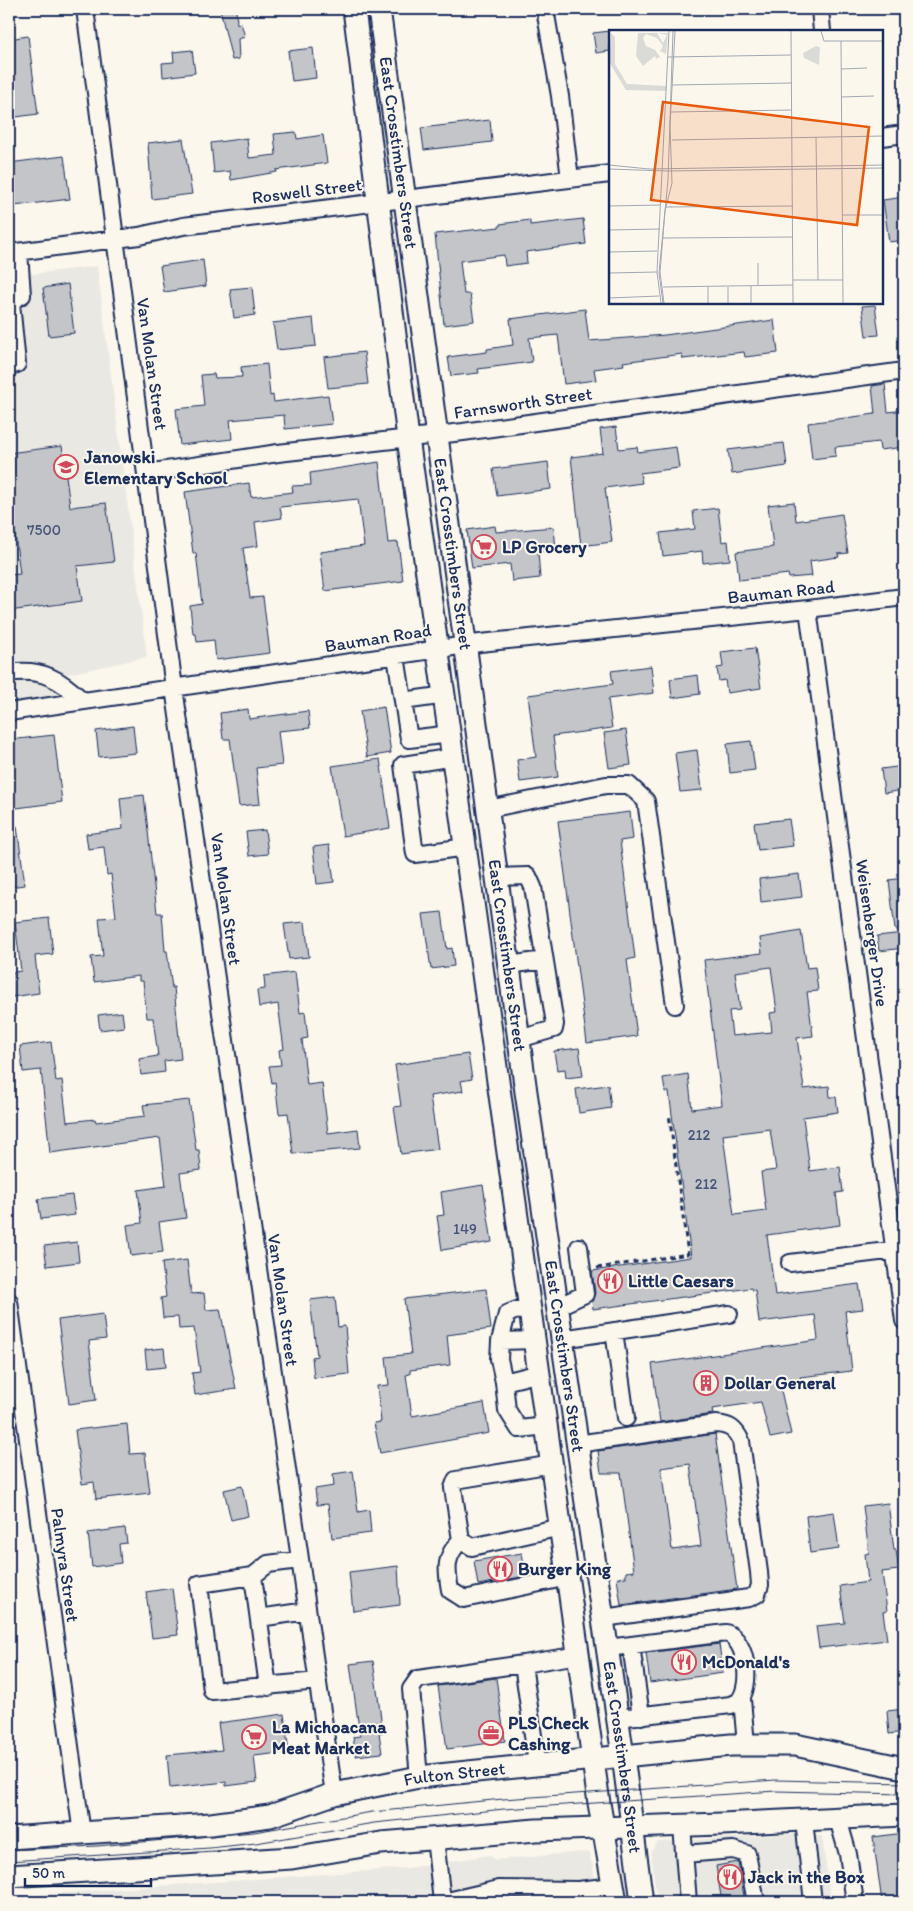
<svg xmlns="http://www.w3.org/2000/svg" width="913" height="1911" viewBox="0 0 913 1911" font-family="Itim,sans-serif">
<rect width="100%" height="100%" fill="#fbf7ec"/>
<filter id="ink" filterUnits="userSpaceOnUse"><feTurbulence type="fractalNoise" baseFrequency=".02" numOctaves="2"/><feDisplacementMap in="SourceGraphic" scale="10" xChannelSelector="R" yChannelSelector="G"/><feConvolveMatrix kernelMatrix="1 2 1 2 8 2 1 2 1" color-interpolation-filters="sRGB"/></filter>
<g filter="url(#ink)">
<path fill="#eae8e2" d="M97,266l50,391 -79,17 -10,23 -49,7v-427z
M794,1834l28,2 9,66h-174l-6,-50 7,-10z
M583,1852l6,1 4,14 5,35h-589v-5l398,-29 83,-13 5,5z"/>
<path fill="#c3c5c9" stroke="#1b2f5e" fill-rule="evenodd" d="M220,9h16l1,15 4,-1 4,14 -7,2 1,20 -7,1z
M610,31v20l-14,2 -3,-20z
M28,36l10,78 -29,4v-79z
M313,48l3,30 -24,3 -4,-30z
M192,50l3,23 -32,4 -1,-14 12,-1 -1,-10z
M490,120l2,22 -68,8 -3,-22z
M296,132l1,7 26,-4 4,28 -51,7 1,2 -46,8 -1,-9 -16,2 -3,-30 36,-5 2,20 27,-3 -2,-21z
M183,139l9,55 -40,5 -4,-56z
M64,156l6,43 -56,7 -5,-43z
M904,197v43l-15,2 -6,-42z
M583,219l3,25 -60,8 1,11 -22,3 -1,-11 -44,6 4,33h6l4,27 -30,4 -9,-91 65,-7v-3l30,-4v5z
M203,260l3,26 -42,6 -4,-26z
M68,284l6,49 -25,3 -6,-48z
M252,287l3,28 -21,3 -4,-29z
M875,305l4,30 -13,1 -4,-30z
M585,309l4,32 76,-6 109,-15 4,33 -33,4 -1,-5 -61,7 -1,-5 -59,8 1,3 -30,4 2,11 -32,4 -6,-49 -29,3 3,24 -54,7 1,4 -28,3 -3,-19 39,-5v-3l26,-4 -3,-26z
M313,318l3,28 -39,4 -4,-27z
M364,352l4,32 -40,4 -4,-31z
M267,364l3,32 3,-1 1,7 54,-7 4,29 -47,5 -1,-14 -54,5 2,19 -52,6 -4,-36 28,-3 -3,-31 13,-1 1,4 27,-1 -1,-10z
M885,384l3,28 16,-2v37l-24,3 -1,-8 -44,5 1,9 -24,3 -4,-36 67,-9 -3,-28z
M616,427l3,22 18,-2 1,5 38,-5 3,21 -39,5 2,10 -37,5 7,54 -31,4 -10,-89 32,-4 -3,-24z
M784,443l3,23 -55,8 -4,-24z
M62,446l8,61 36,-4 8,59 -37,4 5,35 -73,10v-36l11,-1 -11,-88v-33z
M379,462l9,81 10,-1 5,39 -78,10 -5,-39 44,-6 -6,-47 -78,8 2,11 -27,4 3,24 -15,2 7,50 13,-1 7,56 -54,7 -2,-20 -17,2 -1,-8h-3l-3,-28 12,-2 -6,-51h-3l-8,-61 64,-9 2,14 42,-5 -1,-6 19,-1 -1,-12z
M548,462l3,27 -54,7 -4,-27z
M794,502l2,19 46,-7 6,39 -10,1 1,3 -29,4 2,15 -23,2 -1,-4 -49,6 -3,-28 37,-5 -5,-42z
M718,508l4,34 6,-1 2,19 -27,3 -1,-12 -39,5 -3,-23 35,-4 -2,-18z
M495,526l1,6 58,-5 2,23 -18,2 2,26 -28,3 -2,-17 -38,4 -5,-38z
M755,648l6,40 -34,5 -2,-13 -6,1 -2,-13 6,-1 -2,-15z
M651,666l3,27 -46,6 4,29 -59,8 5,41 -38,5 -3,-22 19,-3 -8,-62 85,-11 -2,-13z
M698,675l2,19 -28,4 -2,-19z
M384,707l7,46 -24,4 -7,-46z
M248,709l1,10 59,-8 2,17 -32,3 4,34 -26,3 4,36 -21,2 -9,-67h-7l-3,-26z
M133,726l3,27 -37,4 -3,-26z
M626,730l5,35 -22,3 -5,-35z
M54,735l8,67 -53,7v-69z
M751,741l4,29 -25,3 -3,-29z
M697,750l5,40 -22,2 -5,-39z
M380,759l10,69 -47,8 -11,-70z
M904,766v24l-20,3 -3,-24z
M144,795l13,118h5l3,38h2l5,37 2,-1 7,72 -17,2 1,11 -24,3 -2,-16 19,-3 -5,-38h-6l-4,-37h-4v-5l-45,6 -3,-25 12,-1 -4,-38 17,-1 -5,-43 -4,1 -3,-28 -16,2 -2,-15 37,-5 -3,-31z
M630,812l3,27 -13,2 15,117 -8,2 10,76 -50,7 -29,-222z
M789,819l4,27 -35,4 -4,-27z
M9,826h8l8,59 -16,2z
M265,830l3,24 -19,2 -3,-24z
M329,845l5,37 -17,2 -4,-37z
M799,874l3,23 -41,5 -2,-23z
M904,878v51l-9,1 -6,-50z
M442,912l5,37 5,-1 2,18 -23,3 -8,-55z
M49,918l4,36 -18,2 4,37 -27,4 -3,-24 12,-2 -6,-49z
M305,922l4,35 -20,2 -5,-35z
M801,931l6,37 8,-1 3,24 -11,1 6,44 -16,2 7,51 25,-3 1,11h6l2,15 -35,5 7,54 30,-4 3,25 -7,1 4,32 -73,10 8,60 84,-11 4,25 -18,2 7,60 -52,6 1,6 -21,3 11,48 -21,4 -9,-36 -49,7 1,5 -53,8 -8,-58 166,-24 -3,-25 -56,7 -4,-32h-3l-1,-2 -158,21 -1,-8 3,-8 -3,-22 99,-14 -22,-165h-4l-2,-14 25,-4 4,35 30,-4 -18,-145 58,-7 -2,-15zM771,967l6,45 -7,1 2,19 -40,4 -3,-25 11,-1 -5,-38zM770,1129l6,41 -15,2 5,39 -32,4 -11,-80z
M904,933v15l-25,3 -2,-15z
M295,972l5,41 5,-1 3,26 -6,1 5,46 15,-2 6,50 30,-4 2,19 -67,6 -5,-41 -9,1 -4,-32 -3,1 -3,-17 12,-1 -2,-15 5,-1 -6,-45 -19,3 -2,-17 8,-1 -1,-13z
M122,1012l2,15 -24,3 -2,-15z
M51,1042l5,39 6,-1 5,42 28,-3 1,3 49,-6 -2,-11 46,-5 7,50h3l2,20 -21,3 6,45 -27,4 4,30 -32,4 -4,-31 15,-2 -4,-33 28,-4 -6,-48 -110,15 -9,-83 -18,2 -3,-26z
M579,1048l4,28 -17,2 -1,-9 -8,1 -3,-19z
M468,1054l4,25 -11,2 2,10 -33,5 8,53 -37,5 -7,-47 7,-1 -6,-41z
M608,1085l3,23 -32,5 -3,-24z
M483,1185l9,57 -50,8 -5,-34 7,-1 -3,-23z
M72,1195l3,20 -34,4 -3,-20z
M77,1242l2,20 -32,4 -3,-20z
M187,1260l4,34 13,-1 2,17 14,-1 16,80 -41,6 -3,-22 8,-1 -6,-44 -15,1 -1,-12 -15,1 -2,-20 5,-1 -4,-34z
M486,1289l5,40 -44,6 3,30 -40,5v4l-4,1 6,41 72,-13 5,30 -109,20 -6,-30 7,-1 -4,-36 12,-1 -3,-28 25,-3 -7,-55z
M335,1297l3,30 7,-1 4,48 -35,4 -2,-21 5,-1 -7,-56z
M103,1314l3,25 -17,2 7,59 -27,4 -11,-84z
M164,1348l2,19 -19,2 -2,-19z
M127,1424l3,30 15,-1 5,40 -54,6 -2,-17 -12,2 -7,-54z
M715,1434l22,155 -116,16 -4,-27 9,-1v-5l8,-1 -13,-98h-20l-3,-22zM690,1464l11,82 -29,4 -11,-82z
M353,1471l5,41 11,-2 2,23 -39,5 -4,-34 -11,1 -2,-16 19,-3 -1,-12z
M242,1486l6,30 -17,4 -7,-30z
M888,1503l6,47h2l3,20 -17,2 5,39 -4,1 4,28 -68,8 -3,-22 29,-3 -5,-37 28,-4 -3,-28 4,-1 -6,-47z
M834,1512l5,37 -29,4 -4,-37z
M125,1528l2,15 -8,1 2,19 -29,4 -4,-34z
M522,1553l4,23 -48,9 -4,-24z
M398,1566l2,39 -47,6 -4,-39z
M172,1588l6,47 -26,3 -6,-46z
M719,1644l4,29 -73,10 -4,-30z
M373,1661l10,72h-4l3,20 -26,3 -3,-19 7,-1 -10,-72z
M496,1678l9,63 -58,8 -9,-63z
M904,1709v23l-15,2 -2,-23z
M284,1714l5,38 -35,4 3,26 -31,4v-4l-56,6 -3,-33 55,-5 -4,-27z
M904,1833v69h-22l-9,-65z
M738,1862l7,40h-23l-6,-36z"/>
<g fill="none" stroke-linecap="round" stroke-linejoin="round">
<defs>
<path id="minor" d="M85,9l89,679 160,1106
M545,9l15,87 10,83
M820,9l2,22
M882,137l22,-3
M9,253l130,-17 44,-10 427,-52
M9,303l13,-8 -3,-43
M9,366l8,-2 -6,-61
M147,473l131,-20 185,-21 441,-61
M808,609l96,712
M396,656l13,83 42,-5
M9,673c33,-5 51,6 74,28
M403,701l43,-6
M9,712l471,-69 328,-34 96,-12
M454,757l-51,8 12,89 52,-7
M488,809l118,-24h23l17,16 29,204
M497,877l31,-1 5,11 22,137 -1,5 -35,10
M509,965l35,-5
M790,1263l105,-13
M9,1301l73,533
M557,1307l28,-13 -6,-47
M614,1331l12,87
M562,1339l167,-25
M500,1341l7,-27 10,-4 15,2
M540,1373l-36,9 3,28 12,19 28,-3
M504,1382l-5,-23 1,-18 35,-1
M577,1444l139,-20c14,1 19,5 25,17l18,131 1,13 -3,9 -8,4 -146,20
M553,1464l-97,16 -3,8 8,52 11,7 89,-20
M461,1540c-16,16 -15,28 -11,50l14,9 104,-22
M253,1576l15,-12 31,-4
M259,1618l48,-7
M631,1645l10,71
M608,1648l118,-15c21,6 27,54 12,69l-7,3 -113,13
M523,1664l56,-9
M268,1687l-15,-111 -54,8 13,107 106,-10
M742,1699l4,46
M419,1777l-8,-88 7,-10 105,-15 14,100
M838,1819l10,35 7,48
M804,1821l9,81
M682,1826l6,76
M435,1838l7,64
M684,1854l49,-4 14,4 9,48
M443,1902l56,-13 79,1 36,-4"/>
<g id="major">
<path d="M354,9l54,429 191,1365 17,99"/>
<path id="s1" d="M379,9l147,1083 97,664 19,146"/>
<path id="s2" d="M9,1838l202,-14 59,-8 64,-22 85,-17 312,-32h64l109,23"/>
<path d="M9,1876l283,-18 89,-15 155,-13 186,-6 182,-9"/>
</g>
</defs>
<use href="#minor" stroke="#1b2f5e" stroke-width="20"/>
<use href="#major" stroke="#1b2f5e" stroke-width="25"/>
<path stroke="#1b2f5e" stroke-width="3" stroke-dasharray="5 4" stroke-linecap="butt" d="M597,1268l91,-14 -19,-140"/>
<use href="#minor" stroke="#fbf7ec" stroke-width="16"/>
<use href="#major" stroke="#fbf7ec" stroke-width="21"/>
<path stroke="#1b2f5e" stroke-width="1" d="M9,1850l88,-4 157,-14 118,-20 131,-13 273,-19 128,3
M9,1861l201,-13 46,-5 118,-20 130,-14 272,-18 128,3"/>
</g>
</g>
<defs>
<symbol id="school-ring" viewBox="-11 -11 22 22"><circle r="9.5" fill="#fbf7ec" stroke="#d1495b" stroke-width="1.5"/><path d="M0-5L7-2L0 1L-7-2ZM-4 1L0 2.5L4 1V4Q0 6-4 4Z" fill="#d1495b"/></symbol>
<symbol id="supermarket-ring" viewBox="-11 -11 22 22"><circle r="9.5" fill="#fbf7ec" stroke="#d1495b" stroke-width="1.5"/><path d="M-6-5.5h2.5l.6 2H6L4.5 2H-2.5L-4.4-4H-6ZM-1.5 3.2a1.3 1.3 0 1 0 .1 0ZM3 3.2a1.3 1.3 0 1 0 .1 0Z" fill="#d1495b"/></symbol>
<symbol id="restaurant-ring" viewBox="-11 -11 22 22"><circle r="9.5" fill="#fbf7ec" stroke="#d1495b" stroke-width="1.5"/><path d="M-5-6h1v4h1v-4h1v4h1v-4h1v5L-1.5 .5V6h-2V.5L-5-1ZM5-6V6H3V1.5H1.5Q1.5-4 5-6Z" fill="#d1495b"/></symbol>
<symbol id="building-ring" viewBox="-11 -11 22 22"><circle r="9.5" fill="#fbf7ec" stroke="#d1495b" stroke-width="1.5"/><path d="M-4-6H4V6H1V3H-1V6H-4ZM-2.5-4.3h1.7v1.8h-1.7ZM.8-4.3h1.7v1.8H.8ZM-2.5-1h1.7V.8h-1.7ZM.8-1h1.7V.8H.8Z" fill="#d1495b"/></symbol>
<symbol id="office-ring" viewBox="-11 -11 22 22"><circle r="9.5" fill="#fbf7ec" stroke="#d1495b" stroke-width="1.5"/><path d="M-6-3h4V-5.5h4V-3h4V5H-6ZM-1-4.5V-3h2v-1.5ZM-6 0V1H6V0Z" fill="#d1495b"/></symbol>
</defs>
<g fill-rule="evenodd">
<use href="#school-ring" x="52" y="453" width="28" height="28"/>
<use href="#supermarket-ring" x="470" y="533" width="28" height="28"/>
<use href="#restaurant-ring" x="596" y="1267" width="28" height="28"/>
<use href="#building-ring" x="692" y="1369" width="28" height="28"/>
<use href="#restaurant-ring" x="486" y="1555" width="28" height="28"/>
<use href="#restaurant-ring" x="670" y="1648" width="28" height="28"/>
<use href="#office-ring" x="477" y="1719" width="28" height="28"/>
<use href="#supermarket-ring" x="240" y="1723" width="28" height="28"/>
<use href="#restaurant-ring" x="716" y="1863" width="28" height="28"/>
</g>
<g text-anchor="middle" stroke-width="4" stroke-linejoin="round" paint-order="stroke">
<g font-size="15" fill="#455479">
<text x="44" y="535">7500</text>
<text x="699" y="1140">212</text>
<text x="706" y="1189">212</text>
<text x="465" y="1234">149</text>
</g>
<g font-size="18" fill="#1b2f5e" stroke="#fbf7ec">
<text dy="6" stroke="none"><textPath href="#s1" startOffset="145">East Crosstimbers Street</textPath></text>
<text transform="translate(307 191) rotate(-7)" y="6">Roswell Street</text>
<text transform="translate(152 364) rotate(82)" y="6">Van Molan Street</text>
<text transform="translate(523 403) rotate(-8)" y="6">Farnsworth Street</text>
<text dy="6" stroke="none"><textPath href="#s1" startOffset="550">East Crosstimbers Street</textPath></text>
<text transform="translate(781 592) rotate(-6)" y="6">Bauman Road</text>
<text transform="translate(378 638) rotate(-9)" y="6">Bauman Road</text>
<text transform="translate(226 899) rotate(82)" y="6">Van Molan Street</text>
<text transform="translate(872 933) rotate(82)" y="6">Weisenberger Drive</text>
<text dy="6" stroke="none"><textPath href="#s1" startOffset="955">East Crosstimbers Street</textPath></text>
<text transform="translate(283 1300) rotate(82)" y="6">Van Molan Street</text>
<text dy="6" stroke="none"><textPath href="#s1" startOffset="1360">East Crosstimbers Street</textPath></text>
<text transform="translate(65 1565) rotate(82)" y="6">Palmyra Street</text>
<text dy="6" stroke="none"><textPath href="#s1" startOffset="1765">East Crosstimbers Street</textPath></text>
<text dy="6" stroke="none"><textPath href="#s2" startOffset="452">Fulton Street</textPath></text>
</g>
<g font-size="18" font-weight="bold" fill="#1b2f5e" stroke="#fbf7ec" text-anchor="start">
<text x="84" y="463">Janowski<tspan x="84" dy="21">Elementary School</tspan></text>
<text x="502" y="553">LP Grocery</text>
<text x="628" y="1287">Little Caesars</text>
<text x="724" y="1389">Dollar General</text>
<text x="518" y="1575">Burger King</text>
<text x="702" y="1668">McDonald's</text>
<text x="508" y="1729">PLS Check<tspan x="508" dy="21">Cashing</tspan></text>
<text x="272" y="1733">La Michoacana<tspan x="272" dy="21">Meat Market</tspan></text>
<text x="748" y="1883">Jack in the Box</text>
</g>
</g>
<g transform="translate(609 30)">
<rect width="274" height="274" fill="#fbf7ec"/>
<path d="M2,3l4,4v27l12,20 40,2 -1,5 -40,-1 -17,-28zM29,3h19l6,10 4,-8 -8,-2h9l-2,21 -6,-3 3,-5 -6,-8 -11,-4 -3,4 3,8 9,4 5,7 -4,2 -1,-3 -12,10 -7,-10zM207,16l4,1 -1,18 -15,-7 -1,-5z" fill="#dadad7"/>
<path fill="none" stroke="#a1a7b3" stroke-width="1" d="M182,1l2,272M212,1l3,10h59M232,11l2,262M59,27l123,-2M232,39l26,-1M63,55l120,-2M232,67l33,-1M62,82l121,-2M207,107l2,143M63,110l211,-4M0,135l40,4 234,-4M0,139l58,2 216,-3M0,176l51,-1M57,177l127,-1M233,185h41M0,200l51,-1M54,208l130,-1M0,222l48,-1M0,243l48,-1M184,250h50M142,256v17M149,256v-23M54,257l130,-2M99,257v16M119,257v16M0,268l50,-2M52,273l-4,-31 12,-241M54,273l-4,-30 9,-93 5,-149M55,273l-4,-31 5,-61 7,-28 -2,-57 5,-95"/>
<path fill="#e8590c" fill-opacity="0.15" stroke="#e8590c" stroke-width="2.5" d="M54,72l206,25 -12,98 -206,-25z"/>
<rect width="274" height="274" fill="none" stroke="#1b2f5e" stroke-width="2.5"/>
</g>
<rect width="913" height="1911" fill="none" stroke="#fbf7ec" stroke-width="30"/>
<rect x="15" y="15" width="883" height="1881" fill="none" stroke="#1b2f5e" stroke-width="2" filter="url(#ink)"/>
<path d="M25 1878v8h126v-8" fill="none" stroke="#1b2f5e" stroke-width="2.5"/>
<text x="32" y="1878" font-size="15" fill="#1b2f5e" stroke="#fbf7ec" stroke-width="4" paint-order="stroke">50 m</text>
</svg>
